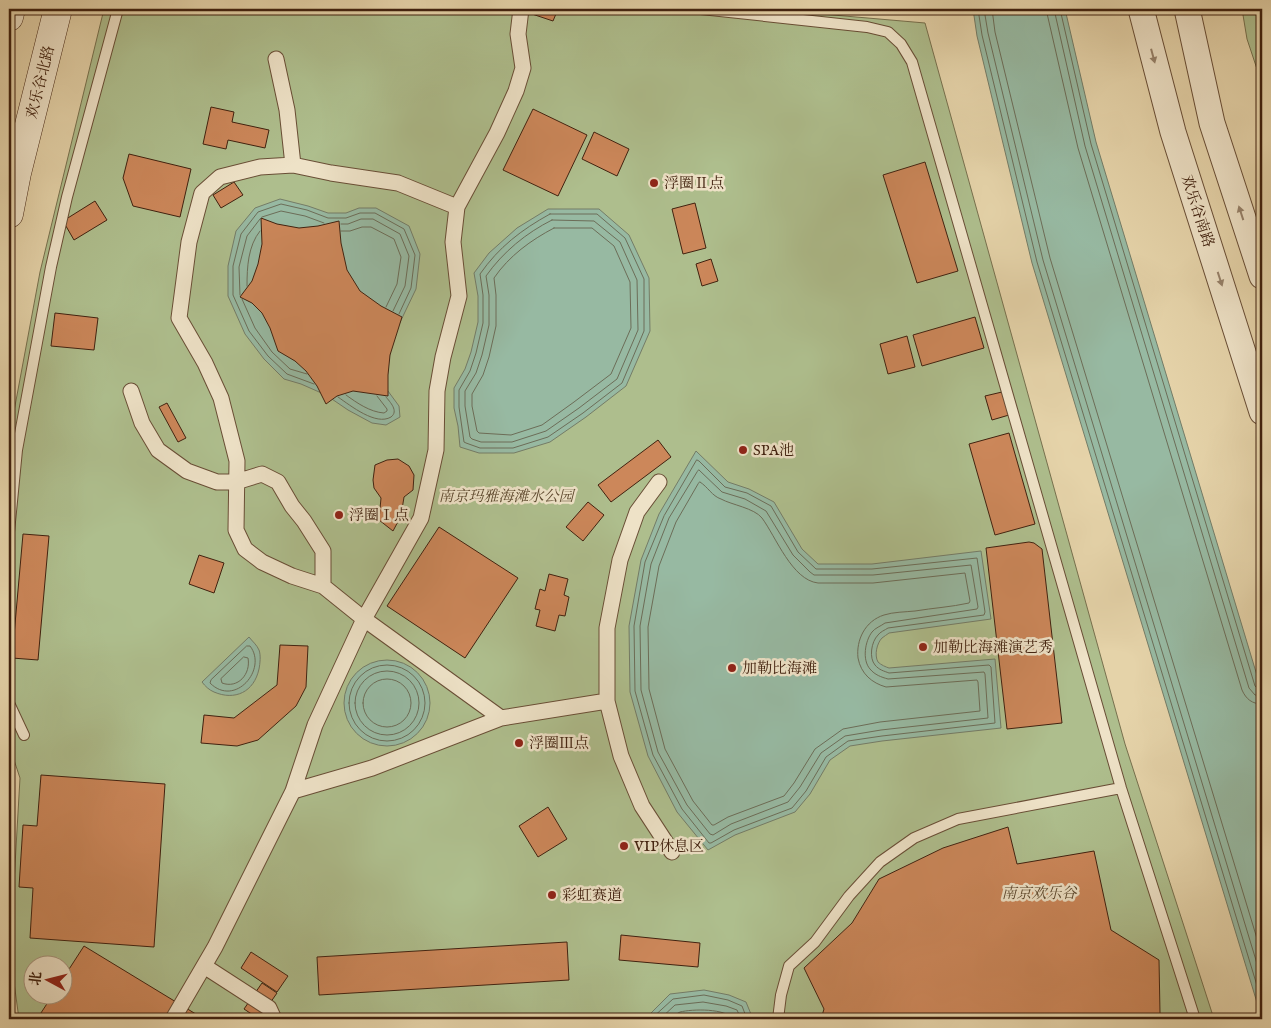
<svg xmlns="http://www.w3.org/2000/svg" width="1271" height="1028" viewBox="0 0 1271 1028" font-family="'IM FELL English','Noto Serif SC',serif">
<rect width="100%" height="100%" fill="#e5d3a9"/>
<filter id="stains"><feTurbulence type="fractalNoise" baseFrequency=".004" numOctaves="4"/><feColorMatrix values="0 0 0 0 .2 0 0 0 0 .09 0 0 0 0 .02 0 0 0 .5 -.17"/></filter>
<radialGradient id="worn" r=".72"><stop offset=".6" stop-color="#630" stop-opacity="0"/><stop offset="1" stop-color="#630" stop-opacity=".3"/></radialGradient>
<path fill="#aebe8d" stroke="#77704e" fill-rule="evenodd" d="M104,9h660l161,14 200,721 89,275h-1195l-9,-66 10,-175 -11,-33v-307l31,-166zM32,966h30v30h-30z
M1242,9h20v75l-15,-45z"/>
<path fill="#97b9a2" stroke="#747c67" d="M973,9h92l31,133 166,550v327l-230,-756 -55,-227z
M280,199l28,7 20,7h18l13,-5h17l33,18 11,28 -4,35 -24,50 -7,48 14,19 1,11 -14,8 -14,-2 -24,-13 -22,-15 -25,-11 -17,-5 -20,-20 -19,-25 -17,-38v-30l8,-35 19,-23z
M548,209h51l30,26 20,43 1,53 -24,55 -40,31 -36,25 -36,11h-35l-19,-6 -2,-21 -4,-18v-20l11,-19 6,-17 7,-30v-26l-4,-23 15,-20 28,-25z
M696,451l32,31 21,7 25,13 28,47 16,15h54l109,-13 10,68 -102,14c-2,2 -5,3 -7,5 -5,5 -8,17 -4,24 3,3 8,5 11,6l106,-9 6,69 -119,13 -32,5 -20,14 -20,34 -15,18 -60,23 -27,15 -31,-38 -29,-56 -18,-64 -1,-66 12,-66 18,-46z
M249,637c3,4 8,8 10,13 2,5 1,14 0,19 -5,23 -24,32 -45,23 -5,-2 -9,-6 -12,-10z
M344 703a43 43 0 1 1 86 0a43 43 0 1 1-86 0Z
M704,990l25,5 17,7 7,17h-108l25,-25z"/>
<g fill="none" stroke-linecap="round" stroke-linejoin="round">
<path stroke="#6c6d58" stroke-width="1" d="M978,9l4,26 55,227 225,740
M984,9l4,24 55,227 219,720
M992,9l3,23 55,226 212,697
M1046,9l32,139 164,542c4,9 10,14 20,14
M1054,9l31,137 164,542 6,7 7,1
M1060,9l31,135 164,542 3,3 4,1
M550,214h47l28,24 19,41v52l-22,52 -39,30 -35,24 -35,11h-33l-14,-5 -2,-1 -5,-35v-17l11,-19 6,-18 7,-30v-28l-3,-21c19,-27 41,-44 70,-60z
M262,217l19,-6 24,5 19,7
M552,220l42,1 26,21 17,38 1,50 -21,49 -38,29 -33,23 -34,11h-31l-9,-3 -2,-2 -5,-31v-15l11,-18 6,-18 7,-30v-30l-3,-19c17,-24 40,-43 66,-56z
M341,224h7l13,-5h12l27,15 9,22 -4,30 -12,25
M554,228h38l22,18 16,36 1,46 -20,46 -37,28 -32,23 -31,10 -32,-2 -2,-2 -5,-25v-12l11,-19 6,-18 7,-31v-31l-2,-17c15,-22 37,-38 60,-50z
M341,231h9l12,-4h9l23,12 7,18 -4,27 -11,23
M247,286c0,-19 1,-40 13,-55
M240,295l-1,-28 8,-31 13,-17
M242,299l13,29 17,24 18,17 17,5
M314,384l-27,-10 -19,-18 -19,-25 -16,-36v-29l8,-32 17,-22 23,-8 26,6 21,8h18l14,-5h15l29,16 11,26 -4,33 -12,26
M346,395c11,8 24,17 38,18l3,-2v-2l-10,-13
M338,397c13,9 38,29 53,20 8,-6 -1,-15 -5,-20
M697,460l2,1 26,26 22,6 24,13 27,46 18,17h56l105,-11 8,54 -1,3 -96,13c-3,2 -8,4 -10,7 -7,7 -9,23 -3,30 4,5 9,6 14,8l100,-8 2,2 4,56 -113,13 -34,5 -22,16 -20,34 -14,17 -58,22 -23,13h-2l-27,-34 -29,-54 -18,-64 -1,-65 11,-64 19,-46z
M699,470l23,22 23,7 21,12 27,44 17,17 4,3h59l98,-10 7,42 -1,2 -92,14c-4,3 -10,5 -13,9 -7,9 -10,28 -2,37 5,6 11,8 18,10l96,-7 1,2 3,44 -107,12 -36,6 -24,17 -21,34 -12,15 -57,22 -18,11 -3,-1 -23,-29 -29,-53 -17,-62 -1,-64 11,-62 18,-46 28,-46z
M700,482c8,5 12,14 21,17 11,6 33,9 41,19 14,19 30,62 56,65h55l92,-10 5,28 -1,2c-18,4 -36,5 -54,8 -10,1 -22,1 -31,4 -19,6 -28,25 -26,43 3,16 14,25 28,29l91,-7 1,2 2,29 -100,11 -37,7 -28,20 -21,34 -10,13 -56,21 -14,8h-2l-19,-24 -28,-52 -16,-60 -1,-62 11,-61 17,-44 22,-38z
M247,646h3c18,23 -15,62 -40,37l1,-3z
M244,657l4,1c3,16 -10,31 -26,25l-1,-4z
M349 703a38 38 0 1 1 76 0a38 38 0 1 1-76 0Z
M355 703a32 32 0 1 1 64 0a32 32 0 1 1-64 0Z
M363 703a24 24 0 1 1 48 0a24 24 0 1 1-48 0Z
M651,1019l22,-20 31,-4 24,5 14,6 5,13
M660,1019l15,-14 28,-3 23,4 11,4 4,9
M671,1019c3,-2 6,-6 9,-7 12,-3 46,-4 53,7"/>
</g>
<path fill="#cc875a" stroke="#40210f" d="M527,9h31l-5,12 -27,-9z
M211,107l23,5 -2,10 37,8 -4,18 -37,-8 -2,9 -23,-5z
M533,109l54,26 -29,61 -55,-26z
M594,132l35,17 -12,27 -35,-17z
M129,154l62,15 -11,48 -47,-11 -10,-28z
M925,162l33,109 -41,12 -34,-108z
M234,182l9,13 -22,13 -8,-13z
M95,201l12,19 -33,20 -11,-19z
M695,203l11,45 -23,6 -11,-45z
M261,218l16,6 22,4 19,-2 21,-5 2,22 6,27 13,21 21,15 21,11 -12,38 -2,20v21l-35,-5 -16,5 -11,8 -9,-18 -11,-15 -11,-10 -17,-10 -8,-23 -8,-15 -10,-10 -12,-6 12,-16 6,-17 4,-20z
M711,259l7,22 -16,5 -6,-22z
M55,313l43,5 -4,32 -43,-4z
M975,317l9,31 -62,18 -9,-31z
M907,336l8,31 -27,7 -8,-30z
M1002,392l7,23 -17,5 -7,-24z
M167,403l19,35 -8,4 -19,-35z
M1009,433l26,91 -40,11 -26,-91z
M658,440l13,17 -60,45 -13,-17z
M398,459l11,7 5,9 -1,15 -9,7 -3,19 -8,15 -14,-11 2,-22 -7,-10 -1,-8 2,-15 12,-5z
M588,502l16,13 -21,26 -17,-14z
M439,527l79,51 -53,80 -78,-52z
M23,534l26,2 -11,124 -26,-2z
M1029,542l5,1 8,6 20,174 -55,6 -21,-181z
M199,555l25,8 -10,30 -25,-9z
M549,574l19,5 -4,16 5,2 -4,19 -6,-1 -4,16 -19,-5 4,-16 -5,-1 5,-20 5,2z
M280,645l28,1 -2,41 -10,19 -38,34 -21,6 -36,-3 3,-28 30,3 43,-33z
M41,775l124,9 -11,163 -124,-9 3,-50 -14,-1 4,-62 14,1z
M548,807l19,32 -29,18 -19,-31z
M1008,827l9,37 77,-13 17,79 48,30 1,53 -4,6h-335l3,-10 -20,-41 48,-45 27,-44 64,-31z
M621,935l79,8 -2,24 -79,-7z
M567,942l2,38 -250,15 -2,-38z
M84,946l120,73h-167l15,-23h10v-16z
M251,952l37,24 -11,16 -36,-24z
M262,983l15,10 -18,26 -15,-10z"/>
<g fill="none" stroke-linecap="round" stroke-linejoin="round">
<defs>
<path id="service" d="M701,9l166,18 21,5 13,12 11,18 209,726 74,231
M9,532l8,-82 34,-183 16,-70 51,-188
M9,703l15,32
M778,1019l3,-24 8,-29 26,-24 34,-46 31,-34 34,-24 44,-19 163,-31"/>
<path id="pedestrian" d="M276,59l11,51 6,55
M457,207l-59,-24 -67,-10 -38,-8 -33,2 -40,10 -18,16 -13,49 -10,76 26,45 16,35 16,63 -1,69 9,19 17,13 30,14 31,10 41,33 137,99
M131,391l11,32 16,27 29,21 30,11h19l26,-8 16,8 14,24 12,15 19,30v35
M659,482l-22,30 -17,48 -13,68v73l14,55 21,50 30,46
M293,791l79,-23 129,-50 106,-17
M204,966l65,42 5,11
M173,1019l42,-72 78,-156 22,-66 49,-106 57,-101 15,-68 1,-59 6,-34 16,-61 -6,-54 4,-35 40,-74 19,-42 7,-23 -5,-34 3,-25"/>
<path id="tertiary" d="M1141,9l32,123 89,280
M1187,9l25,114 50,153"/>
<path id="secondary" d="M9,17l2,-8
M9,214l8,-41 41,-164"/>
</defs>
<use href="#service" stroke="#694e36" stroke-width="12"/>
<use href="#pedestrian" stroke="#694e36" stroke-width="17"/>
<use href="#tertiary" stroke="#694e36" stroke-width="27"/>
<use href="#secondary" stroke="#40210f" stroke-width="29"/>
<use href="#service" stroke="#eee2c7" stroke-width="10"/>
<use href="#pedestrian" stroke="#eee2c7" stroke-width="15"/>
<use href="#tertiary" stroke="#eee2c7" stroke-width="25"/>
<use href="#secondary" stroke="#eee2c7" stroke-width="28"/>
</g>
<defs><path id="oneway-solid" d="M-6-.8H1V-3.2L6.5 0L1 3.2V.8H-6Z" transform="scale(1.25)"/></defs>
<g fill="#97826b">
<use href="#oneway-solid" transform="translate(1153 56) rotate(75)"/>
<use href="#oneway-solid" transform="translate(1241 213) rotate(-108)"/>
<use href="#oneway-solid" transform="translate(1220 279) rotate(72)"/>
</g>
<g fill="#8f2418" stroke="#eee2c7" stroke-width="2">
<circle cx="654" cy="183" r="5"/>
<circle cx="743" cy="450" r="5"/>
<circle cx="339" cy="515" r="5"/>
<circle cx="923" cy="647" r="5"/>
<circle cx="732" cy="668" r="5"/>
<circle cx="519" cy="743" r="5"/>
<circle cx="624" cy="846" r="5"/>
<circle cx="552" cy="895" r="5"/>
</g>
<g text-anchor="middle" stroke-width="5" stroke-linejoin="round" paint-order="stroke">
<g font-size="15" fill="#40210f" stroke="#eee2c7">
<text transform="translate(40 82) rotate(-76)" y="5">欢乐谷北路</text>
<text transform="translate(1198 211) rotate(72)" y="5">欢乐谷南路</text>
</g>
<g font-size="15" fill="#40210f" stroke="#eee2c7" text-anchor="start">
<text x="664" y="188">浮圈Ⅱ点</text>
<text x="753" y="455">SPA池</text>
<text x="349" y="520">浮圈Ⅰ点</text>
<text x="933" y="652">加勒比海滩演艺秀</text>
<text x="742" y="673">加勒比海滩</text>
<text x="529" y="748">浮圈Ⅲ点</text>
<text x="634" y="851">VIP休息区</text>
<text x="562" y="900">彩虹赛道</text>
</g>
<g font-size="15" font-style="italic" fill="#5c482e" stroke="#eee2c7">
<text x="506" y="501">南京玛雅海滩水公园</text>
<text x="1039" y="898">南京欢乐谷</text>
</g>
</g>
<rect width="1271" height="1028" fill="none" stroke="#e5d3a9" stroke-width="30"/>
<rect x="10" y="10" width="1251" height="1008" fill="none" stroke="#40210f" stroke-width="2.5"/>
<rect x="15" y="15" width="1241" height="998" fill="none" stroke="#40210f"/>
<g transform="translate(48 980) rotate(277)"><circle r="24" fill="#eee2c7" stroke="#a8957d"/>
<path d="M0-4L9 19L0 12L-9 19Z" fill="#8f2418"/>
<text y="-8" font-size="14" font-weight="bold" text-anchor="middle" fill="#40210f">北</text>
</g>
<rect width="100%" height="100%" filter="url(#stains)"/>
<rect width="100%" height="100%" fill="url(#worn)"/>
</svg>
